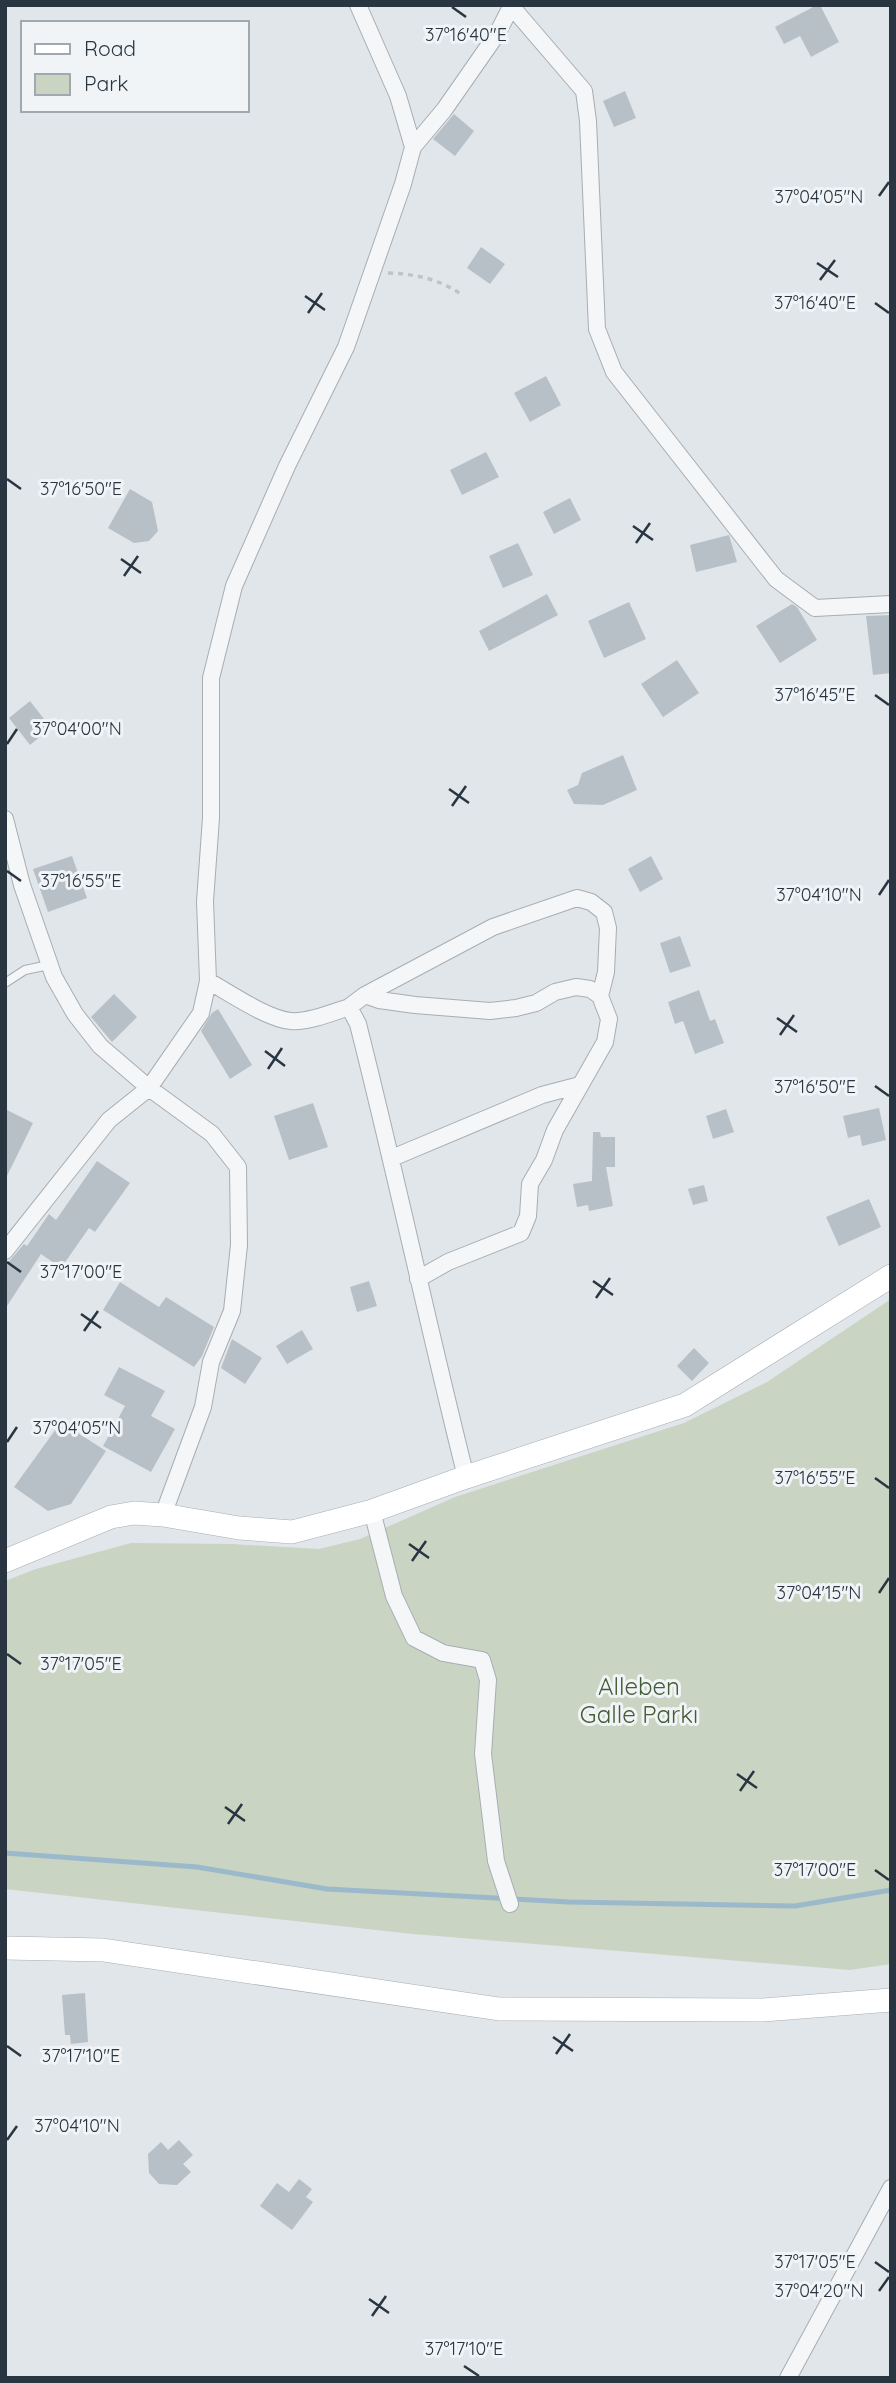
<svg xmlns="http://www.w3.org/2000/svg" width="896" height="2383" viewBox="0 0 896 2383" font-family="Quicksand,sans-serif">
<rect width="100%" height="100%" fill="#e1e6ea"/>
<path fill="#c9d4c2" d="M891,1299v665l-41,6 -437,-36 -408,-45v-308l31,-12 95,-26 101,1 87,5 41,-10 95,-42 229,-74 83,-41z"/>
<g fill="none" stroke-linecap="round" stroke-linejoin="round">
<path stroke="#9bb9cb" stroke-width="5" d="M5,1853l192,14 130,22 242,13 226,4 96,-16"/>
</g>
<path fill="#b8c0c7" d="M817,5h3l19,37 -28,15 -11,-21 -16,8 -9,-17z
M625,91l11,27 -22,9 -11,-26z
M454,114l20,17 -19,25 -22,-17z
M481,247l24,17 -15,20 -23,-16z
M546,376l15,29 -31,17 -16,-29z
M486,452l13,25 -37,18 -12,-25z
M130,489l22,13 6,29 -9,10 -15,2 -26,-15z
M570,498l11,22 -27,14 -11,-22z
M729,535l8,27 -41,10 -6,-27z
M518,543l15,32 -30,13 -14,-32z
M547,594l11,21 -69,36 -10,-20z
M629,602l17,37 -42,19 -16,-37z
M792,604l5,3 20,33 -37,23 -24,-37z
M891,615v58l-18,2 -7,-59z
M677,660l22,33 -36,24 -22,-33z
M30,701l21,27 -21,17 -21,-27z
M623,755l14,35 -34,15 -29,-1 -7,-14 11,-5 4,-12z
M72,856l15,42 -39,14 -15,-43z
M651,856l12,23 -23,13 -12,-23z
M680,936l11,30 -21,7 -10,-30z
M699,990l11,31 5,-2 9,24 -29,11 -12,-33 -8,3 -7,-22z
M114,994l23,23 -25,25 -21,-25z
M218,1009l34,56 -22,14 -29,-48 11,-18z
M313,1103l15,44 -39,13 -15,-44z
M879,1108l7,32 -24,6 -2,-11 -12,3 -5,-22z
M5,1109l28,14 -28,57z
M726,1109l8,23 -21,7 -7,-23z
M593,1132h7l1,5h14v30h-9l7,39 -24,5 -1,-6 -11,2 -4,-23 19,-3z
M97,1161l33,22 -35,49 -6,-4 -28,40 -20,-14 -36,55v-43l19,-22 3,2 22,-32 7,6z
M704,1185l4,16 -15,4 -5,-16z
M869,1199l12,28 -42,19 -13,-29z
M369,1281l8,25 -20,6 -7,-25z
M120,1282l39,25 7,-10 48,30 -12,29 -8,11 -91,-57z
M302,1330l11,19 -26,15 -11,-18z
M232,1339l30,19 -17,26 -24,-16z
M694,1348l15,15 -17,18 -15,-15z
M119,1367l46,24 -14,25 24,13 -24,43 -48,-26 22,-40 -21,-11z
M61,1422l45,29 -35,53 -23,7 -34,-24z
M85,1993l3,49 -17,2 -1,-9h-5l-3,-40z
M179,2140l14,15 -10,9 8,8 -14,13 -18,-1 -10,-11 -1,-19 13,-12 7,8z
M299,2179l13,10 -6,8 7,5 -21,28 -32,-24 17,-23 12,9z"/>
<g fill="none" stroke-linecap="round" stroke-linejoin="round">
<defs>
<path id="lane" d="M5,983l20,-13 24,-5"/>
<path id="street" d="M358,5l40,91 15,51
M512,7l72,84 4,30 9,208 17,43 162,207 39,29 76,-4
M5,819l17,66 32,92 21,37 25,32 49,42 63,46 26,33 1,78 -7,66 -21,51 -8,45 -40,108
M208,981c22,12 59,38 83,40 16,2 43,-9 58,-14l9,17c38,150 70,302 108,453
M365,995l128,-68 84,-29 14,4 13,10 4,16 -2,44 -6,24
M349,1007l16,-12 14,5 36,5 75,6 26,-3 20,-5 19,-11 21,-5 14,2 10,7 9,23 -4,23 -50,88 -11,30 -14,24 -2,32 -7,17 -73,29 -30,17
M392,1158l150,-63 38,-10
M5,1251l104,-131 40,-32 52,-75 7,-32 -3,-80 6,-83v-140l23,-92 53,-120 59,-119 57,-163 10,-37 31,-37 53,-76 15,-29
M372,1511l22,85 20,42 29,15 39,7 6,20 -5,74 13,107 14,43
M788,2378l103,-190"/>
<path id="secondary" d="M5,1561l106,-44 23,-4 29,2 76,13 53,4 80,-21 94,-34 219,-72 206,-129
M5,1948l98,2 396,59 264,1 128,-10"/>
</defs>
<use href="#lane" stroke="#a6aeb4" stroke-width="10"/>
<use href="#street" stroke="#a6aeb4" stroke-width="18"/>
<use href="#secondary" stroke="#a6aeb4" stroke-width="24"/>
<path stroke="#bfc4c9" stroke-width="3.5" stroke-dasharray="5 5" stroke-linecap="butt" d="M388,273c27,1 52,6 74,22"/>
<use href="#lane" stroke="#f4f6f8" stroke-width="8"/>
<use href="#street" stroke="#f4f6f8" stroke-width="16"/>
<use href="#secondary" stroke="#fff" stroke-width="23"/>
</g>
<path fill="none" stroke="#293642" stroke-width="2.5" d="M452,7l14,10M879,196l10,-14M817,263l21,14M820,280l15,-20M305,296l20,14M875,303l14,10M308,313l14,-20M7,479l14,10M633,526l20,14M636,543l14,-20M121,559l20,14M124,576l14,-20M875,695l14,10M7,744l10,-15M449,789l20,14M452,806l14,-20M7,871l14,10M879,895l10,-15M777,1018l20,14M780,1035l14,-20M265,1051l20,15M268,1069l14,-21M875,1086l14,10M7,1262l14,10M593,1281l20,14M596,1298l14,-20M81,1314l20,14M84,1331l14,-20M7,1442l10,-15M875,1478l14,10M409,1544l20,14M412,1561l14,-20M879,1593l10,-15M7,1654l14,10M737,1774l20,14M740,1791l14,-20M225,1807l20,14M228,1824l14,-20M875,1870l14,10M553,2037l20,14M7,2046l14,10M556,2054l14,-20M7,2140l10,-14M875,2262l14,10M879,2291l10,-14M369,2299l20,14M372,2316l14,-20M464,2366l15,10"/>
<g text-anchor="middle" stroke-width="6" stroke-linejoin="round" paint-order="stroke">
<g font-size="24" fill="#435e36" stroke="#f1f4f7">
<text x="639" y="1695">Alleben<tspan x="639" dy="28">Galle Parkı</tspan></text>
</g>
</g>
<g font-size="18" text-anchor="middle" fill="#293642" stroke="#f1f4f7" stroke-width="6" stroke-linejoin="round" paint-order="stroke">
<text x="466" y="41">37°16'40"E</text>
<text x="819" y="203">37°04'05"N</text>
<text x="815" y="309">37°16'40"E</text>
<text x="81" y="495">37°16'50"E</text>
<text x="815" y="701">37°16'45"E</text>
<text x="77" y="735">37°04'00"N</text>
<text x="81" y="887">37°16'55"E</text>
<text x="819" y="901">37°04'10"N</text>
<text x="815" y="1093">37°16'50"E</text>
<text x="81" y="1278">37°17'00"E</text>
<text x="77" y="1434">37°04'05"N</text>
<text x="815" y="1484">37°16'55"E</text>
<text x="819" y="1599">37°04'15"N</text>
<text x="81" y="1670">37°17'05"E</text>
<text x="815" y="1876">37°17'00"E</text>
<text x="81" y="2062">37°17'10"E</text>
<text x="77" y="2132">37°04'10"N</text>
<text x="815" y="2268">37°17'05"E</text>
<text x="819" y="2297">37°04'20"N</text>
<text x="464" y="2355">37°17'10"E</text>
</g>
<rect width="896" height="2383" fill="none" stroke="#293642" stroke-width="14"/>
<rect x="21" y="21" width="228" height="91" fill="#f1f4f7" stroke="#a1a8af" stroke-width="2"/>
<rect x="35" y="44" width="35" height="10" fill="#ffffff" stroke="#a1a8af" stroke-width="2"/>
<text x="84" y="56" font-size="21" fill="#293642">Road</text>
<rect x="35" y="74" width="35" height="21" fill="#c9d4c2" stroke="#a1a8af" stroke-width="2"/>
<text x="84" y="91" font-size="21" fill="#293642">Park</text>
</svg>
